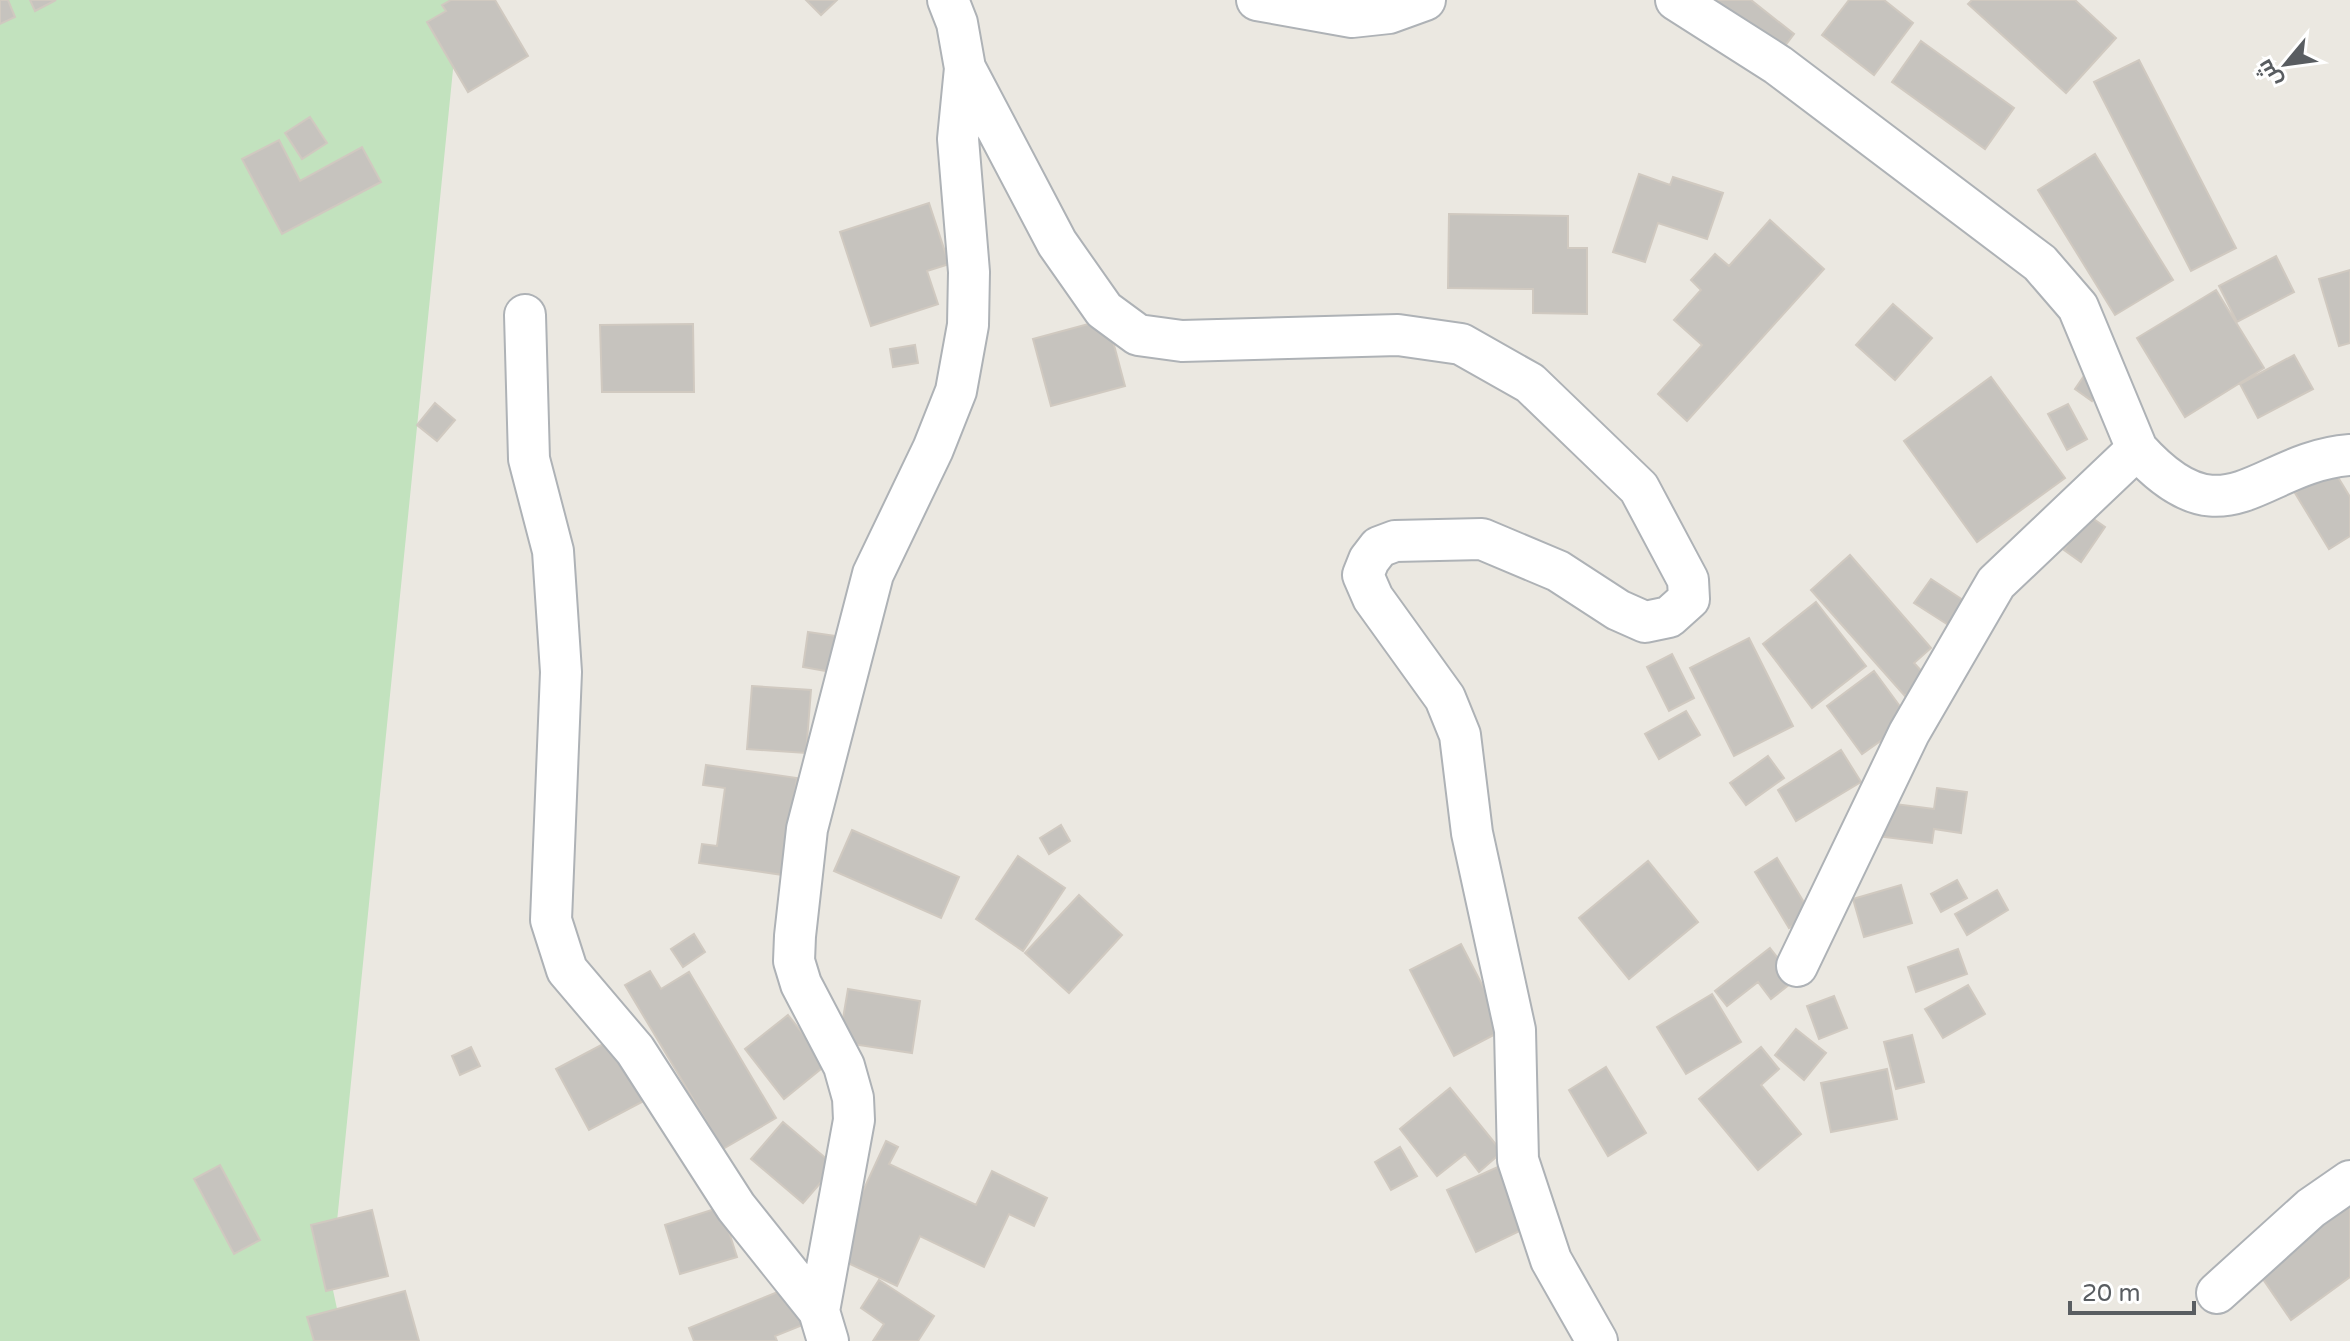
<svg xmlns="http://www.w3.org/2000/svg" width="2350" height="1341" viewBox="0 0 2350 1341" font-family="'Varela Round',Cairo,sans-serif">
<rect width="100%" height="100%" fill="#ebe8e1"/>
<path fill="#c2e2be" d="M0,0h460l-129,1281 13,60h-344z"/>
<path fill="#c6c3be" stroke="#d0c9c0" stroke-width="2" d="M0,0h8l7,17 -15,7z
M30,0h26l-21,11z
M451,0h44l33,56 -60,36 -41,-70 19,-11 -4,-6z
M806,0h31l-16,15z
M1717,0h34l43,34 -16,21 -64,-51z
M1849,0h35l29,23 -39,52 -52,-40z
M1972,0h103l41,38 -50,55 -98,-89z
M1921,41l93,67 -29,41 -93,-67z
M2139,60l97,188 -45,23 -97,-189z
M310,117l17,26 -25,16 -17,-26z
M279,140l21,41 62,-34 19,35 -99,52 -40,-75z
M2095,154l78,126 -58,35 -77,-125z
M1639,174l31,11 3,-8 50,16 -16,46 -49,-16 -13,39 -32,-10z
M929,203l20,61 -22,7 11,33 -67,22 -31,-94z
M1449,214l119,2v32h19v66l-54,-1v-24l-85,-1z
M1770,220l54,49 -137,152 -29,-27 44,-49 -28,-25 27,-30 -10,-10 24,-26 14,12z
M2276,256l18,36 -57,30 -18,-36z
M2350,270v73l-11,3 -20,-67z
M2216,290l48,78 -79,49 -48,-79z
M1893,304l39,34 -37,42 -39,-35z
M1107,319l18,67 -74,20 -18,-67z
M693,324l1,68h-92l-2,-67z
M915,345l3,18 -25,4 -3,-18z
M2294,355l19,34 -55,29 -18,-34z
M2088,370l17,13 -13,18 -17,-12z
M1991,377l74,101 -88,64 -73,-101z
M435,403l20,17 -18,21 -20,-16z
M2068,404l19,35 -20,11 -19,-36z
M2333,469l17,28v39l-21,13 -34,-56z
M2088,515l17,12 -24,35 -17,-12z
M1850,555l81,93 -17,15 12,13 -21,20 -94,-106z
M1931,579l38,25 -16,24 -39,-25z
M1816,602l50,64 -54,42 -49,-64z
M808,632l35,5 -6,36 -34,-6z
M1749,638l44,88 -59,30 -44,-88z
M1672,654l22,44 -25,13 -22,-44z
M1874,671l36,49 -48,34 -35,-48z
M752,686l59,4 -5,63 -59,-4z
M1686,711l14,24 -41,24 -14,-25z
M1841,750l20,32 -65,39 -18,-31z
M1768,756l16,22 -38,27 -16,-22z
M706,765l91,13 -14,97 -84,-12 3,-19 15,2 8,-58 -22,-3z
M1937,788l30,4 -6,41 -27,-4 -2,14 -56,-7 4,-34 54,7z
M1061,825l9,16 -21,13 -9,-16z
M852,830l107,47 -18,41 -107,-47z
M1018,856l47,32 -42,63 -47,-32z
M1777,858l34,56 -22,14 -34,-56z
M1648,861l50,61 -69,57 -50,-61z
M1957,880l10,18 -26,14 -10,-18z
M1901,885l11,38 -48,14 -11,-38z
M1997,890l11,20 -41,25 -12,-21z
M1079,895l43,40 -53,58 -44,-40z
M694,934l11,18 -22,15 -12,-18z
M1461,944l44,85 -51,27 -44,-86z
M1770,948l25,32 -24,19 -13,-17 -31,24 -12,-15z
M1958,949l9,25 -51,18 -8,-25z
M650,971l11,18 28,-17 87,146 -53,31 -98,-164z
M1968,985l17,29 -42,24 -18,-29z
M848,989l72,12 -8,52 -73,-11z
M1712,994l29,48 -55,32 -29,-47z
M1834,996l13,32 -28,11 -12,-33z
M788,1015l39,49 -43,35 -39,-50z
M1796,1029l30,24 -22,27 -29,-25z
M620,1035l33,61 -64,34 -33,-61z
M1912,1035l12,47 -28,7 -12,-47z
M471,1047l9,19 -20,9 -8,-19z
M1761,1047l18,22 -18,16 40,49 -43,36 -59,-71z
M1606,1067l40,66 -38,23 -39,-66z
M1887,1069l10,50 -66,13 -10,-49z
M1450,1088l52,64 -23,20 -14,-18 -28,22 -37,-47z
M783,1122l52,44 -32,37 -52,-44z
M886,1141l12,6 -9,17 87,41 16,-34 55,27 -13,28 -25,-12 -25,53 -64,-31 -23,50 -64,-30z
M1400,1147l17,29 -26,14 -16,-28z
M220,1165l40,75 -26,14 -40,-75z
M1502,1165l28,61 -54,26 -29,-62z
M2350,1201v76l-59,43 -35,-51z
M721,1207l16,50 -57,17 -15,-49z
M372,1210l16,66 -62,15 -15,-66z
M879,1280l55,36 -16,25h-45l11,-17 -23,-16z
M790,1287l15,37 -30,12 2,5h-83l-5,-13z
M405,1291l14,50h-105l-7,-24z"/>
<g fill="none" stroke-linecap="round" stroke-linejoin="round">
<defs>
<path id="minor" d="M1257,0l95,17 37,-4 36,-13
M1676,0l102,65 262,198 38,44 59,142c88,98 121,13 213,6
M965,68l92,175 47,67 34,25 44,6 216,-6 63,9 69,39 109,105 49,92 1,19 -20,18 -24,5 -27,-12 -60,-39 -76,-32 -87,2 -16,6 -10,13 -6,15 10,23 72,100 15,37 12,98 43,197 3,130 33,100 46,81
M525,315l4,144 24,92 8,121 -10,248 16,50 68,80 101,157 83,104
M1797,966l112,-233 87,-150 141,-134
M2217,1293l94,-85 39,-27
M828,1341l-9,-30 35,-191 -1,-22 -9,-32 -43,-82 -7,-23 1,-25 12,-107 66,-255 60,-125 23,-58 12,-66 1,-53 -11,-133 7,-71 -8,-45 -9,-23"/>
</defs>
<use href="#minor" stroke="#aeb2b6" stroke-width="44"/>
<use href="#minor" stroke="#fff" stroke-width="40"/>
</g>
<g transform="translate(2286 64) rotate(241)" stroke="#ffffff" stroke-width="6" paint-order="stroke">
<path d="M0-6L14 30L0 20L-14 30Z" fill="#595d61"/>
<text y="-12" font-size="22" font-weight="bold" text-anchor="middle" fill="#595d61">ش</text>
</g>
<path d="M2070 1301v12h124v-12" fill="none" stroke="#595d61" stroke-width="4"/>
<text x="2082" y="1301" font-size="24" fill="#595d61" stroke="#ffffff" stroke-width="6" paint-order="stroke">20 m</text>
</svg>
